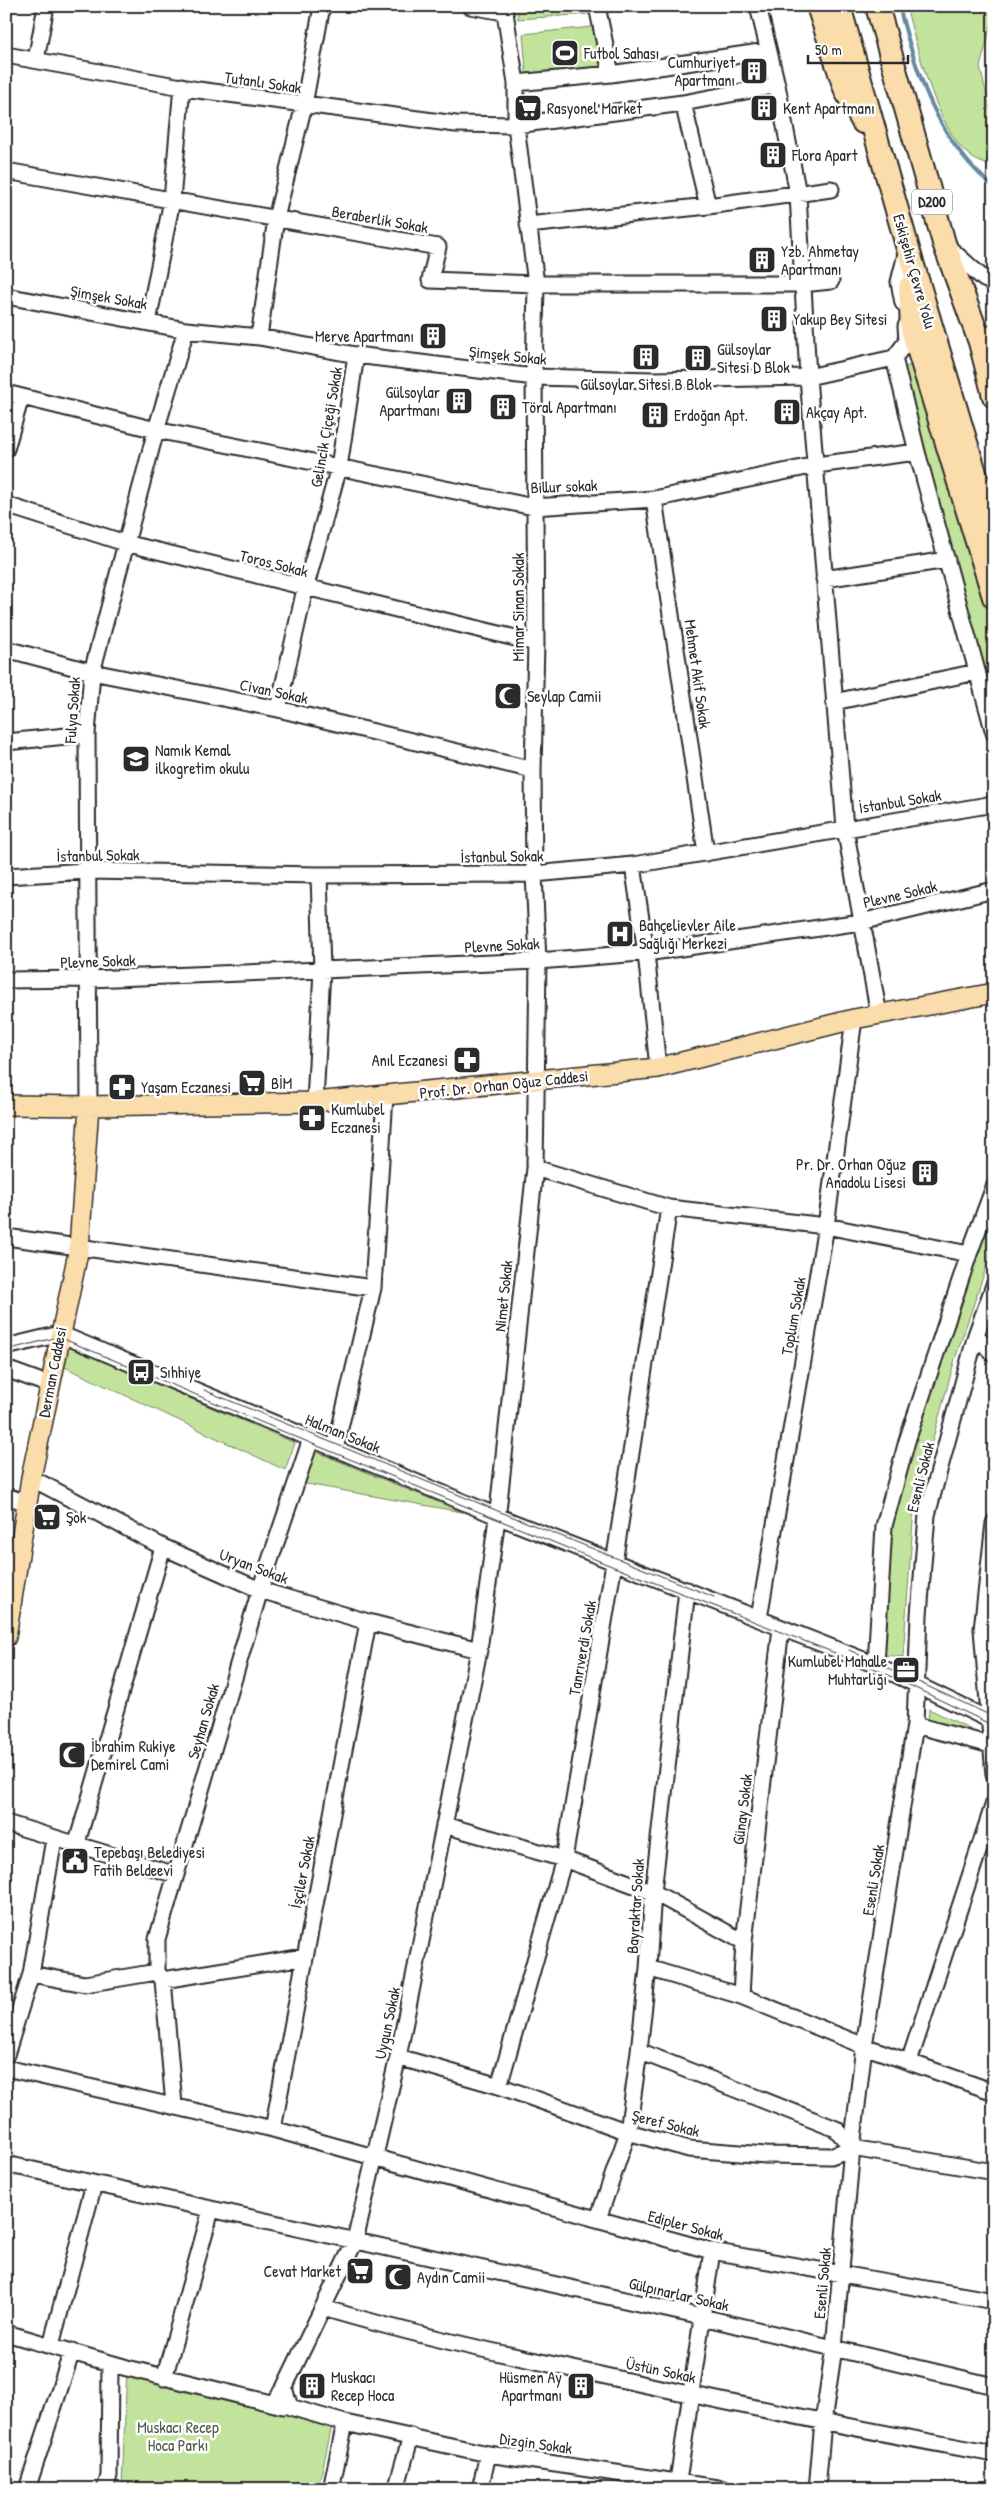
<svg xmlns="http://www.w3.org/2000/svg" width="1000" height="2495" viewBox="0 0 1000 2495" font-family="'Patrick Hand',sans-serif">
<rect width="100%" height="100%" fill="#fff"/>
<filter id="ink" filterUnits="userSpaceOnUse"><feTurbulence type="fractalNoise" baseFrequency=".02" numOctaves="2"/><feDisplacementMap in="SourceGraphic" scale="10" xChannelSelector="R" yChannelSelector="G"/><feConvolveMatrix kernelMatrix="1 2 1 2 8 2 1 2 1" color-interpolation-filters="sRGB"/></filter>
<g filter="url(#ink)">
<path fill="#c2e39b" stroke="#768763" d="M517,6h71l2,8 -72,5z
M906,6h86l1,13 -13,48 14,58v42c-8,-3 -19,-6 -25,-12 -31,-24 -53,-110 -63,-149z
M602,26l5,46 -80,10 -4,-48z
M918,363l76,260v106l-96,-360z
M994,1210v34l-39,115 -41,148 -11,150 -18,-2 8,-145 17,-66z
M67,1346l228,97 -10,27 -229,-107z
M312,1450l150,62 -161,-29z
M929,1709l40,19 3,5 -44,-9z
M127,2368l97,24 108,34 -14,63h-181l-15,-2z"/>
<g fill="none" stroke-linecap="round" stroke-linejoin="round">
<path stroke="#658a9f" stroke-width="4" d="M899,6c17,67 39,136 95,181"/>
<defs>
<path id="minor" d="M470,6l34,6
M597,6l14,68
M758,6l19,79 21,109 10,183 37,451 34,187
M6,55l192,35 258,34 60,1 167,-22 94,-18
M36,60l10,-54
M516,83l95,-9 156,-23
M683,103l25,103
M6,171l432,76 -8,33 106,4h266l29,-3
M528,225l180,-19 123,-17
M948,247l36,32 10,4
M6,296l180,34 73,7 97,18 178,22 119,3 155,-3 86,-19 13,-17 -1,-15
M903,303l-4,-21 8,-32
M148,322l24,-122 10,-114
M259,337l17,-119 28,-113 18,-99
M894,358l23,94 77,281
M6,393l150,37 378,77 120,-8 162,-34 101,-13
M6,449l15,-52
M654,499l52,354
M6,505l119,38 411,100
M824,579l123,-19
M6,649l86,23 186,37 255,61
M834,702l143,-30
M278,709l27,-120 34,-122 17,-112
M6,742l81,-8
M633,865l13,88 12,115
M6,876l81,-5 232,4 215,-1 99,-9 361,-61
M6,980l83,-1 233,-9 216,-9 115,-9 208,-30 133,-32
M315,1102l7,-132 -3,-95
M89,1106l-2,-372 5,-62 64,-242 30,-100
M535,1168l134,40 157,18 143,28
M6,1237l367,51
M976,1335l18,20
M6,1347l54,-13 437,182 379,149 118,57
M6,1369l44,16
M335,1449l38,-161 12,-192
M31,1478l132,69 97,43 108,32 111,28
M6,1496l21,7
M994,1523l-12,106 12,146
M759,1618l67,-392 28,-207
M876,1665l8,-139 23,-85 62,-187 25,-67
M915,1725l76,20
M6,1823l170,52
M444,1825l120,34 89,33 91,50
M76,1846l87,-299
M648,1968l93,28 123,50 130,46
M31,1974l54,10 72,-12
M163,1980l141,-23
M741,1996l3,-54 37,-314
M639,2051l197,78 16,19
M6,2055l25,-81 23,-135
M398,2057l101,29 129,46 61,17 77,6 65,1 21,-8 142,24
M909,2062l85,-259
M6,2068l267,61 439,122 282,50
M499,2086l65,-227 50,-296 55,-355
M174,2105l-11,-125 -6,-8v-33l103,-349 51,-151
M273,2129l95,-507
M6,2164l696,153 292,69
M598,2219l30,-87 11,-81 9,-83 5,-76 34,-302
M323,2308c87,26 175,45 264,64 135,30 271,57 407,82
M6,2333l121,35 156,38
M51,2345l43,-161
M164,2378l47,-168
M284,2388l6,19 55,16 143,31 236,35
M273,2403l11,-15 71,-147 43,-184 81,-407 19,-139 37,-343 3,-207 -4,-87 -1,-104 3,-127 -2,-266 2,-93 -20,-159v-42l-12,-77
M678,2481l34,-230
M27,2489l45,-138
M105,2489l4,-13 1,-112
M331,2489l14,-66
M396,2489l15,-53
M480,2489l8,-35
M817,2489l6,-67 11,-74 18,-200 12,-102 51,-321 4,-110 8,-100 49,-180 18,-50"/>
<path id="major" d="M980,342l14,-8
M6,1105l83,1 226,-4 343,-34 196,-49 140,-26
M6,1637l25,-159 48,-230 10,-142"/>
<path id="highway" d="M818,6l28,85 17,31
M839,6l69,243 86,287
M877,6l67,237 36,99 14,54
M910,287l2,42 82,268"/>
</defs>
<use href="#minor" stroke="#2b2b2b" stroke-width="19"/>
<use href="#major" stroke="#2b2b2b" stroke-width="22"/>
<use href="#highway" stroke="#2b2b2b" stroke-width="26"/>
<use href="#minor" stroke="#fff" stroke-width="15"/>
<use href="#major" stroke="#fbddab" stroke-width="19"/>
<use href="#highway" stroke="#fbddab" stroke-width="22"/>
<path stroke="#2b2b2b" stroke-width="1" d="M6,1350l53,-13 249,105 306,125 262,102 118,57
M204,1390l294,121 216,86
M849,1650l145,67"/>
</g>
</g>
<defs>
<symbol id="stadium-square" viewBox="-11 -11 22 22"><rect x="-9" y="-9" width="18" height="18" rx="4" fill="#2b2b2b" stroke="#fff"/><path d="M0-5a6.5 5 0 1 0 0 10a6.5 5 0 1 0 0-10ZM-3.5-1.8h7v3.6h-7Z" fill="#fff"/></symbol>
<symbol id="building-square" viewBox="-11 -11 22 22"><rect x="-9" y="-9" width="18" height="18" rx="4" fill="#2b2b2b" stroke="#fff"/><path d="M-4-6H4V6H1V3H-1V6H-4ZM-2.5-4.3h1.7v1.8h-1.7ZM.8-4.3h1.7v1.8H.8ZM-2.5-1h1.7V.8h-1.7ZM.8-1h1.7V.8H.8Z" fill="#fff"/></symbol>
<symbol id="supermarket-square" viewBox="-11 -11 22 22"><rect x="-9" y="-9" width="18" height="18" rx="4" fill="#2b2b2b" stroke="#fff"/><path d="M-6-5.5h2.5l.6 2H6L4.5 2H-2.5L-4.4-4H-6ZM-1.5 3.2a1.3 1.3 0 1 0 .1 0ZM3 3.2a1.3 1.3 0 1 0 .1 0Z" fill="#fff"/></symbol>
<symbol id="mosque-square" viewBox="-11 -11 22 22"><rect x="-9" y="-9" width="18" height="18" rx="4" fill="#2b2b2b" stroke="#fff"/><path d="M3.5-4.9A6 6 0 1 0 3.5 4.9A5 5 0 1 1 3.5-4.9Z" fill="#fff"/></symbol>
<symbol id="school-square" viewBox="-11 -11 22 22"><rect x="-9" y="-9" width="18" height="18" rx="4" fill="#2b2b2b" stroke="#fff"/><path d="M0-5L7-2L0 1L-7-2ZM-4 1L0 2.5L4 1V4Q0 6-4 4Z" fill="#fff"/></symbol>
<symbol id="hospital-square" viewBox="-11 -11 22 22"><rect x="-9" y="-9" width="18" height="18" rx="4" fill="#2b2b2b" stroke="#fff"/><path d="M-5-5h3v3.5h4V-5h3V5h-3V1.5h-4V5h-3Z" fill="#fff"/></symbol>
<symbol id="pharmacy-square" viewBox="-11 -11 22 22"><rect x="-9" y="-9" width="18" height="18" rx="4" fill="#2b2b2b" stroke="#fff"/><path d="M-2-6h4v4h4v4h-4v4h-4v-4h-4v-4h4Z" fill="#fff"/></symbol>
<symbol id="bus-square" viewBox="-11 -11 22 22"><rect x="-9" y="-9" width="18" height="18" rx="4" fill="#2b2b2b" stroke="#fff"/><path d="M-5-6H5V4H4V6H2V4H-2V6H-4V4H-5ZM-3.5-4V0h7V-4ZM-3.5 1.2v1.5H-2V1.2ZM2 1.2v1.5H3.5V1.2Z" fill="#fff"/></symbol>
<symbol id="office-square" viewBox="-11 -11 22 22"><rect x="-9" y="-9" width="18" height="18" rx="4" fill="#2b2b2b" stroke="#fff"/><path d="M-6-3h4V-5.5h4V-3h4V5H-6ZM-1-4.5V-3h2v-1.5ZM-6 0V1H6V0Z" fill="#fff"/></symbol>
<symbol id="civic-square" viewBox="-11 -11 22 22"><rect x="-9" y="-9" width="18" height="18" rx="4" fill="#2b2b2b" stroke="#fff"/><path d="M-.6-6.5H3V-4.5H.6V-3L4-1V1h2V6H-6V1h2V-1L-.6-3ZM-1.2 2.5V6h2.4V2.5Z" fill="#fff"/></symbol>
</defs>
<g fill-rule="evenodd">
<use href="#stadium-square" x="549" y="37" width="32" height="32"/>
<use href="#building-square" x="738" y="55" width="32" height="32"/>
<use href="#supermarket-square" x="512" y="92" width="32" height="32"/>
<use href="#building-square" x="748" y="92" width="32" height="32"/>
<use href="#building-square" x="757" y="139" width="32" height="32"/>
<use href="#building-square" x="746" y="244" width="32" height="32"/>
<use href="#building-square" x="758" y="303" width="32" height="32"/>
<use href="#building-square" x="417" y="320" width="32" height="32"/>
<use href="#building-square" x="630" y="341" width="32" height="32"/>
<use href="#building-square" x="682" y="342" width="32" height="32"/>
<use href="#building-square" x="443" y="385" width="32" height="32"/>
<use href="#building-square" x="487" y="391" width="32" height="32"/>
<use href="#building-square" x="771" y="396" width="32" height="32"/>
<use href="#building-square" x="639" y="399" width="32" height="32"/>
<use href="#mosque-square" x="492" y="680" width="32" height="32"/>
<use href="#school-square" x="120" y="743" width="32" height="32"/>
<use href="#hospital-square" x="604" y="918" width="32" height="32"/>
<use href="#pharmacy-square" x="451" y="1044" width="32" height="32"/>
<use href="#supermarket-square" x="236" y="1067" width="32" height="32"/>
<use href="#pharmacy-square" x="106" y="1071" width="32" height="32"/>
<use href="#pharmacy-square" x="296" y="1102" width="32" height="32"/>
<use href="#building-square" x="909" y="1157" width="32" height="32"/>
<use href="#bus-square" x="125" y="1356" width="32" height="32"/>
<use href="#supermarket-square" x="31" y="1501" width="32" height="32"/>
<use href="#office-square" x="890" y="1654" width="32" height="32"/>
<use href="#mosque-square" x="56" y="1739" width="32" height="32"/>
<use href="#civic-square" x="59" y="1845" width="32" height="32"/>
<use href="#supermarket-square" x="344" y="2255" width="32" height="32"/>
<use href="#mosque-square" x="382" y="2261" width="32" height="32"/>
<use href="#building-square" x="296" y="2370" width="32" height="32"/>
<use href="#building-square" x="565" y="2370" width="32" height="32"/>
</g>
<g text-anchor="middle" stroke-width="5" stroke-linejoin="round" paint-order="stroke">
<rect fill="#fff" stroke="#6b6b6b" stroke-width="1" x="912" y="189.5" width="40" height="25" rx="4"/>
<g font-size="15" font-weight="bold" fill="#2b2b2b">
<text x="932" y="207">D200</text>
</g>
<g font-size="16" fill="#2b2b2b" stroke="#fff" text-anchor="start">
<text x="584" y="59">Futbol Sahası</text>
<text x="735" y="68" text-anchor="end">Cumhuriyet<tspan x="735" dy="18">Apartmanı</tspan></text>
<text x="547" y="114">Rasyonel Market</text>
<text x="783" y="114">Kent Apartmanı</text>
<text x="792" y="161">Flora Apart</text>
<text x="781" y="257">Yzb. Ahmetay<tspan x="781" dy="18">Apartmanı</tspan></text>
<text x="793" y="325">Yakup Bey Sitesi</text>
<text x="414" y="342" text-anchor="end">Merve Apartmanı</text>
<text x="717" y="355">Gülsoylar<tspan x="717" dy="18">Sitesi D Blok</tspan></text>
<text x="646" y="390" text-anchor="middle">Gülsoylar Sitesi B Blok</text>
<text x="440" y="398" text-anchor="end">Gülsoylar<tspan x="440" dy="18">Apartmanı</tspan></text>
<text x="522" y="413">Töral Apartmanı</text>
<text x="806" y="418">Akçay Apt.</text>
<text x="674" y="421">Erdoğan Apt.</text>
<text x="527" y="702">Seylap Camii</text>
<text x="155" y="756">Namık Kemal<tspan x="155" dy="18">ilkogretim okulu</tspan></text>
<text x="639" y="931">Bahçelievler Aile<tspan x="639" dy="18">Sağlığı Merkezi</tspan></text>
<text x="448" y="1066" text-anchor="end">Anıl Eczanesi</text>
<text x="271" y="1089">BİM</text>
<text x="141" y="1093">Yaşam Eczanesi</text>
<text x="331" y="1115">Kumlubel<tspan x="331" dy="18">Eczanesi</tspan></text>
<text x="906" y="1170" text-anchor="end">Pr. Dr. Orhan Oğuz<tspan x="906" dy="18">Anadolu Lisesi</tspan></text>
<text x="160" y="1378">Sıhhiye</text>
<text x="66" y="1523">Şok</text>
<text x="887" y="1667" text-anchor="end">Kumlubel Mahalle<tspan x="887" dy="18">Muhtarlığı</tspan></text>
<text x="91" y="1752">İbrahim Rukiye<tspan x="91" dy="18">Demirel Cami</tspan></text>
<text x="94" y="1858">Tepebaşı Belediyesi<tspan x="94" dy="18">Fatih Beldeevi</tspan></text>
<text x="341" y="2277" text-anchor="end">Cevat Market</text>
<text x="417" y="2283">Aydın Camii</text>
<text x="331" y="2383">Muskacı<tspan x="331" dy="18">Recep Hoca</tspan></text>
<text x="562" y="2383" text-anchor="end">Hüsmen Ay<tspan x="562" dy="18">Apartmanı</tspan></text>
</g>
<g font-size="16" fill="#2b2b2b" stroke="#fff">
<text transform="translate(263 82) rotate(8)" y="6">Tutanlı Sokak</text>
<text transform="translate(380 219) rotate(10)" y="6">Beraberlik Sokak</text>
<text transform="translate(915 271) rotate(74)" y="6">Eskişehir Çevre Yolu</text>
<text transform="translate(109 297) rotate(10)" y="6">Şimşek Sokak</text>
<text transform="translate(508 355) rotate(6)" y="6">Şimşek Sokak</text>
<text transform="translate(326 427) rotate(-80)" y="6">Gelincik Çiçeği Sokak</text>
<text transform="translate(564 486) rotate(-2)" y="6">Billur sokak</text>
<text transform="translate(274 563) rotate(14)" y="6">Toros Sokak</text>
<text transform="translate(518 607) rotate(-90)" y="6">Mimar Sinan Sokak</text>
<text transform="translate(698 674) rotate(82)" y="6">Mehmet Akif Sokak</text>
<text transform="translate(274 691) rotate(12)" y="6">Civan Sokak</text>
<text transform="translate(72 710) rotate(-86)" y="6">Fulya Sokak</text>
<text transform="translate(900 801) rotate(-9)" y="6">İstanbul Sokak</text>
<text transform="translate(98 855) rotate(-1)" y="6">İstanbul Sokak</text>
<text transform="translate(502 856) rotate(-1)" y="6">İstanbul Sokak</text>
<text transform="translate(900 894) rotate(-13)" y="6">Plevne Sokak</text>
<text transform="translate(502 945) rotate(-3)" y="6">Plevne Sokak</text>
<text transform="translate(98 961) rotate(-2)" y="6">Plevne Sokak</text>
<text transform="translate(504 1084) rotate(-6)" y="6">Prof. Dr. Orhan Oğuz Caddesi</text>
<text transform="translate(503 1296) rotate(-84)" y="6">Nimet Sokak</text>
<text transform="translate(793 1316) rotate(-80)" y="6">Toplum Sokak</text>
<text transform="translate(52 1372) rotate(-79)" y="6">Derman Caddesi</text>
<text transform="translate(343 1433) rotate(22)" y="6">Halman Sokak</text>
<text transform="translate(920 1477) rotate(-76)" y="6">Esenli Sokak</text>
<text transform="translate(254 1566) rotate(21)" y="6">Uryan Sokak</text>
<text transform="translate(582 1648) rotate(-80)" y="6">Tanrıverdi Sokak</text>
<text transform="translate(203 1721) rotate(-74)" y="6">Seyhan Sokak</text>
<text transform="translate(742 1809) rotate(-83)" y="6">Günay Sokak</text>
<text transform="translate(302 1872) rotate(-79)" y="6">İşçiler Sokak</text>
<text transform="translate(873 1880) rotate(-81)" y="6">Esenli Sokak</text>
<text transform="translate(635 1906) rotate(-86)" y="6">Bayraktar Sokak</text>
<text transform="translate(387 2023) rotate(-78)" y="6">Uygun Sokak</text>
<text transform="translate(666 2123) rotate(14)" y="6">Şeref Sokak</text>
<text transform="translate(686 2225) rotate(15)" y="6">Edipler Sokak</text>
<text transform="translate(822 2283) rotate(-85)" y="6">Esenli Sokak</text>
<text transform="translate(679 2294) rotate(13)" y="6">Gülpınarlar Sokak</text>
<text transform="translate(661 2370) rotate(12)" y="6">Üstün Sokak</text>
<text transform="translate(536 2443) rotate(8)" y="6">Dizgin Sokak</text>
</g>
<g font-size="16" fill="#515947" stroke="#fff">
<text x="178" y="2433">Muskacı Recep<tspan x="178" dy="18">Hoca Parkı</tspan></text>
</g>
</g>
<rect width="1000" height="2495" fill="none" stroke="#fff" stroke-width="25"/>
<rect x="12" y="12" width="975" height="2470" fill="none" stroke="#2b2b2b" stroke-width="2" filter="url(#ink)"/>
<path d="M808 55v8h100v-8" fill="none" stroke="#2b2b2b" stroke-width="2.5"/>
<text x="815" y="55" font-size="15" fill="#2b2b2b" stroke="#ffffff" stroke-width="4" paint-order="stroke">50 m</text>
</svg>
